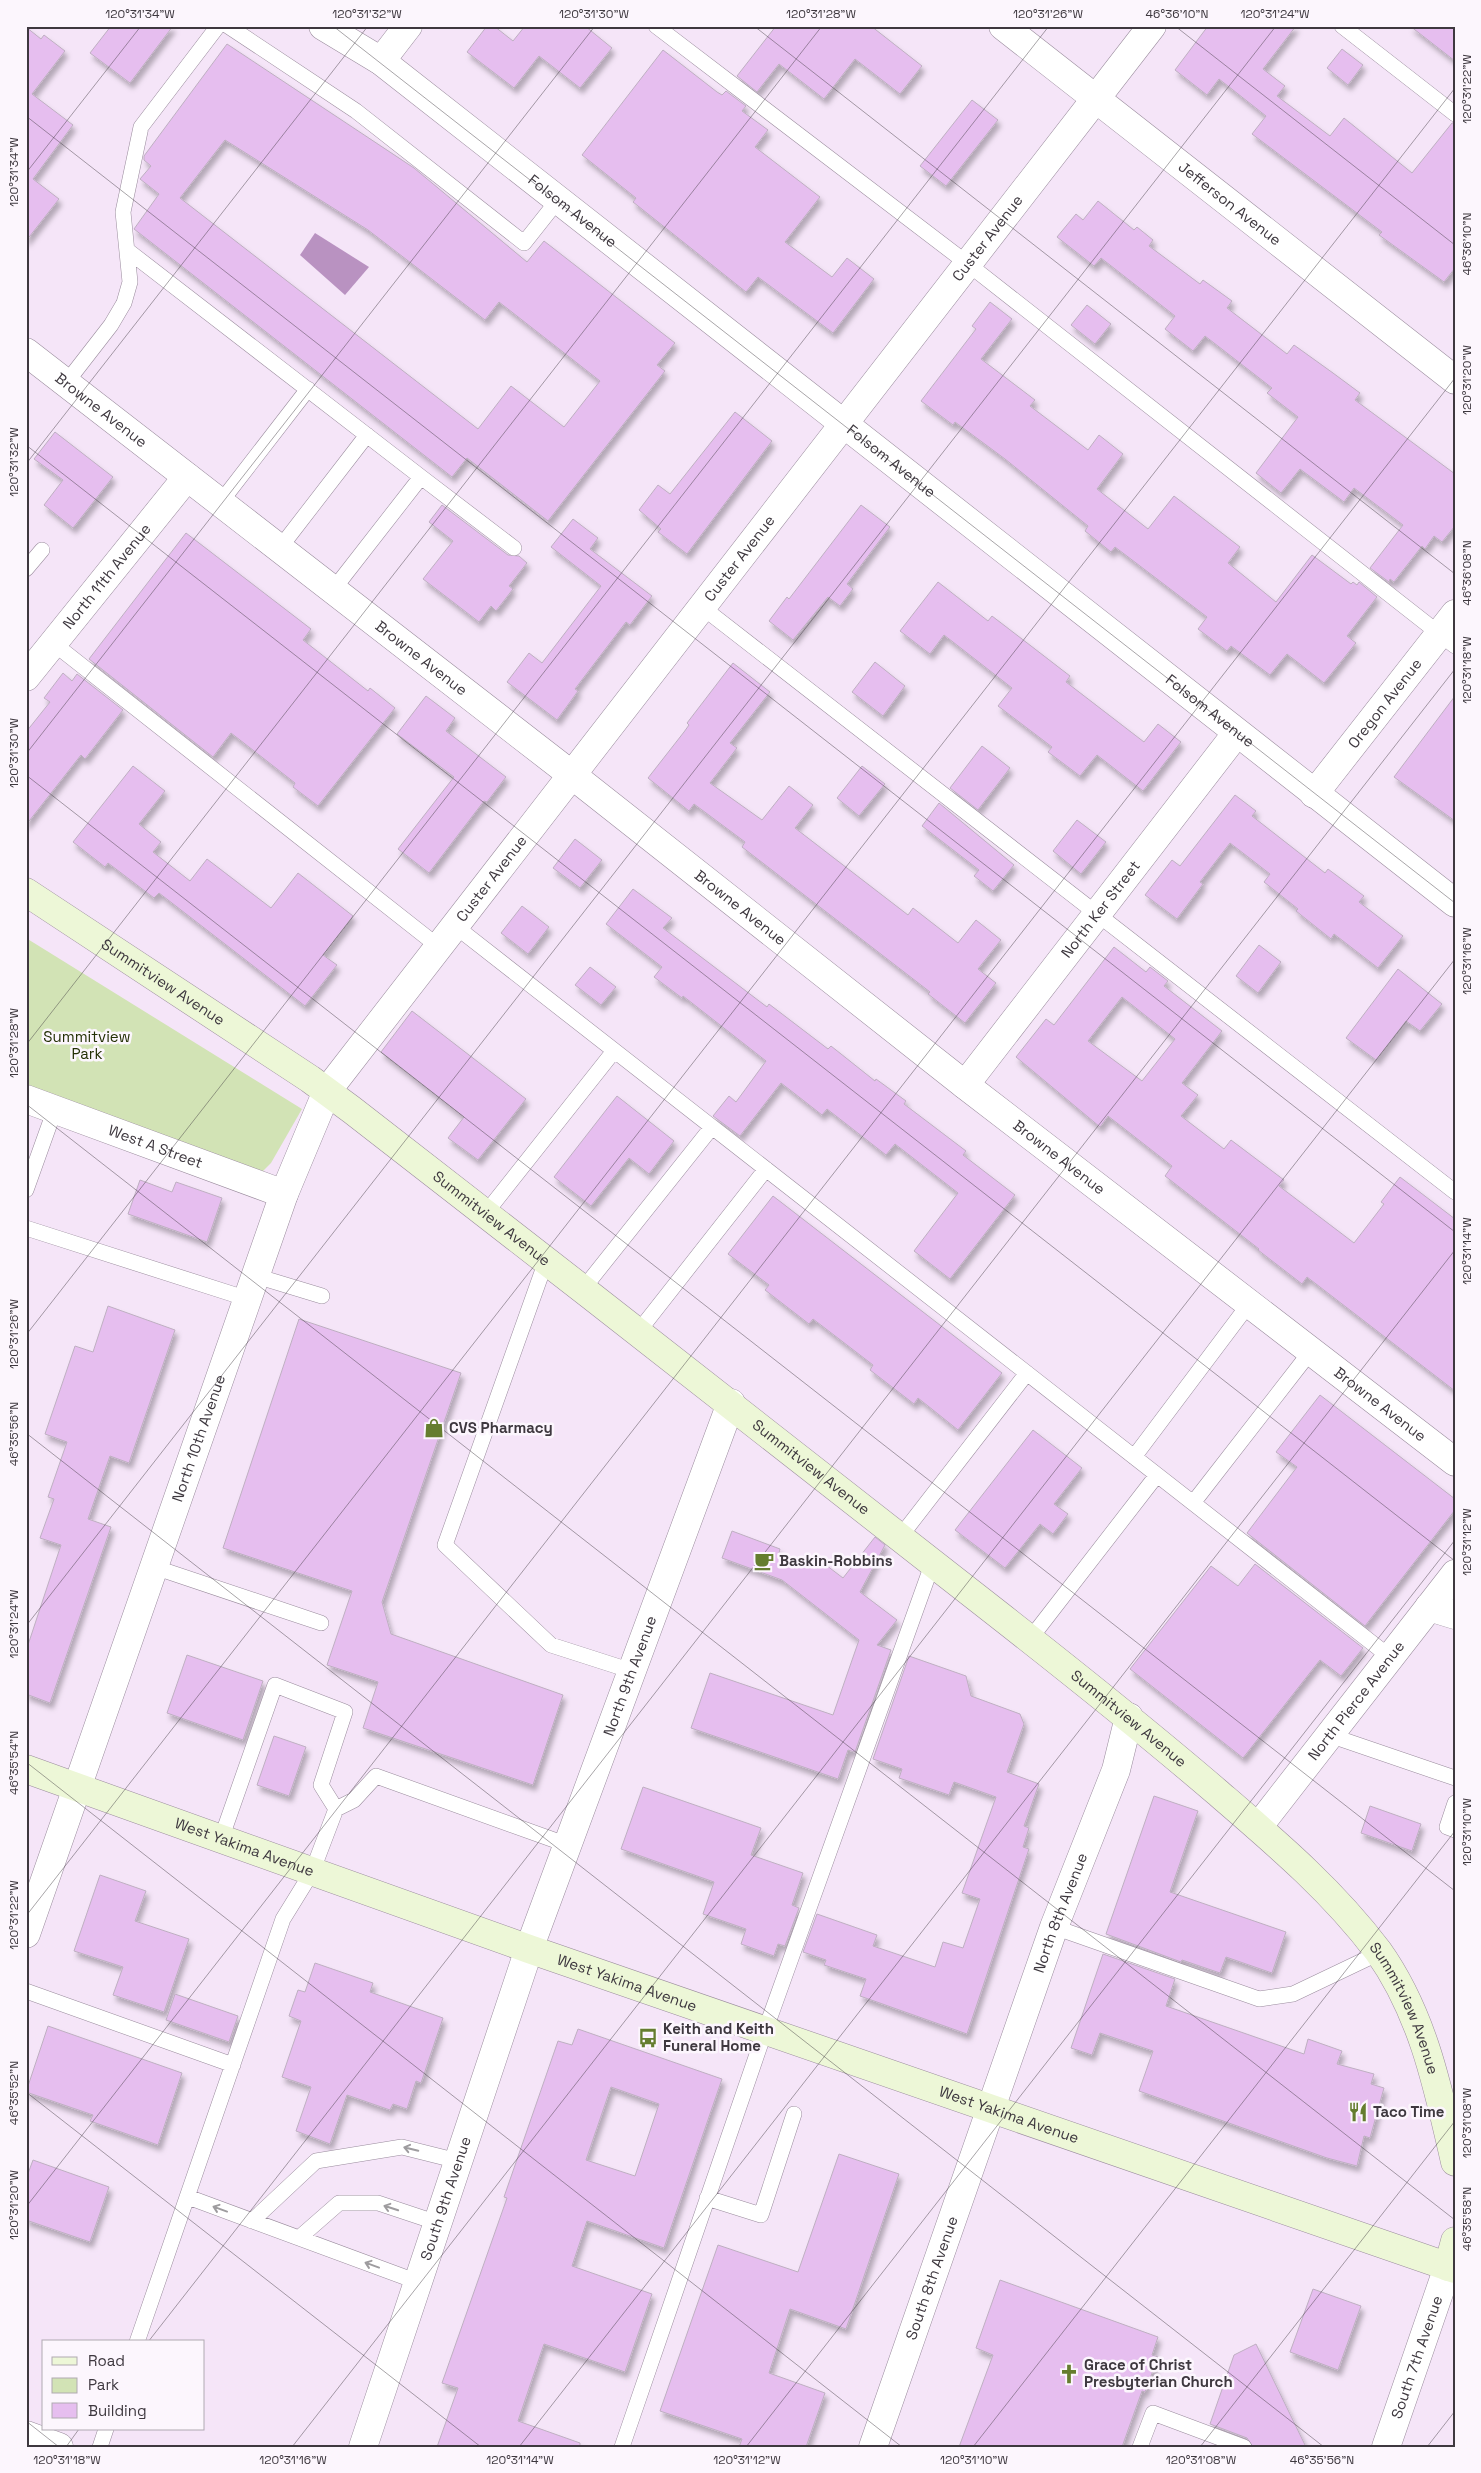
<svg xmlns="http://www.w3.org/2000/svg" width="1481" height="2473" viewBox="0 0 1481 2473" font-family="'Space Grotesk',sans-serif">
<defs>
<filter id="shadow"><feDropShadow dx="3" dy="5.5" stdDeviation="2.5" flood-color="#0004"/></filter>
</defs>
<rect width="100%" height="100%" fill="#f5e5f8"/>
<path fill="#d2e3b5" d="M26,938l276,171 -31,54 -9,9 -236,-84z"/>
<path fill="#b992c1" d="M315,233l54,34 -24,28 -45,-40z"/>
<path fill="#e6beef" stroke="#beafc1" fill-rule="evenodd" filter="url(#shadow)" d="M111,26h62l-43,57 -40,-30z
M487,26h7l19,15 12,-15h60l27,22 -32,40 -41,-32 -25,32 -47,-36z
M776,26h95l51,40 -22,28 -45,-35 -31,40 -45,-35 -22,28 -20,-16z
M1208,26h88l-33,43 22,17 -8,10 53,40 14,-18 68,55 40,-50h3v145l-11,14 -65,-47 3,-3 -130,-98 14,-18 -47,-37 -12,16 -32,-25z
M1410,26h45v35z
M26,27l15,12 3,-4 21,16 -33,43 41,31 -40,54 26,20 -33,42z
M227,44l187,124 113,94 17,-21 131,102 -18,22 8,6 -117,150 -81,-63 -15,19 -318,-248 25,-35 -19,-15 11,-13 -7,-6v-4zM225,140l143,90 117,90 14,-18 101,79 -36,46 -53,-41 -33,43 -298,-231z
M1342,49l21,16 -15,20 -21,-17z
M663,50l54,42 5,3 4,-4 20,15 -4,5 26,19 -13,17 65,50 -35,45 47,35 15,-19 27,21 -41,54 -75,-56 -12,15 -113,-90 3,-4 -54,-43z
M972,100l26,20 -52,66 -26,-20z
M1098,201l36,29 3,-3 16,13 -4,6 51,38 3,-4 29,21 -5,7 60,46 7,-9 39,28 27,20 -5,7 100,74v52l-13,16 -8,-6 -9,13 -3,-3 -28,36 -4,-3 -1,3 -19,-14 33,-43 -49,-37 -10,14 -44,-33 -19,24 -25,-20 42,-56 -31,-24 5,-5 -67,-52 -12,15 -28,-22 10,-13 -74,-58 -7,8 -37,-29 19,-23 7,6z
M990,302l22,17 -31,40 54,41 -5,6 58,44 11,-15 24,19 -26,35 51,40 26,-33 66,51 -12,16 48,39 36,-47 39,29 2,-2 4,3 2,-3 18,15 -30,39 9,7 -32,40 -37,-29 -17,21 -39,-29 -4,5 -29,-22 9,-12 -92,-70 -4,5 -26,-21 3,-5 -83,-67 -50,-37 -2,3 -32,-24 55,-72 -4,-3z
M1087,305l24,19 -16,20 -24,-19z
M735,412l37,29 -85,113 -29,-22 3,-3 -22,-19 19,-25 12,9z
M55,432l58,45 -40,51 -29,-23 19,-25 -29,-21z
M442,505l66,50 11,1 8,7 -18,23 4,3 -17,22 -5,-5 -12,16 -56,-43 30,-38 -24,-19z
M861,505l29,22 -43,57 6,5 -13,17 -12,-9 -35,43 -24,-19 18,-24 2,2z
M573,519l25,19 -8,11 62,47 -22,29 -4,-3 -51,67 3,2 -21,29 -50,-38 22,-29 13,10 59,-77 -50,-39z
M186,533l125,96 -8,11 65,51 2,-3 25,20 -77,98 -25,-19 2,-4 -64,-50 -18,24 -124,-98z
M938,582l50,39 4,-5 30,23 48,37 -4,6 78,60 14,-18 23,18 -38,49 -46,-36 -17,21 -32,-24 4,-5 -54,-41 14,-18 -68,-53 -14,19 -30,-23z
M875,662l30,24 -22,30 -31,-24z
M733,663l37,29 -40,51 7,5 -27,35 52,37 27,-34 24,19 -18,23 113,87 5,-7 45,35 18,-23 25,20 -23,29 18,14 -31,40 -37,-29 2,-2 -188,-145 3,-5 -51,-38 -5,7 -41,-33 36,-46 5,-7 -2,-2z
M63,673l9,8 5,-7 46,36 -38,49 -4,-4 -55,70v-93l24,-30 -6,-4z
M426,696l29,22 -9,13 60,46 -19,25 -3,-1 -55,72 -31,-24 56,-72 -57,-43z
M1455,696v125l-61,-44z
M982,746l28,22 -32,42 -28,-22z
M133,766l32,25 -26,33 22,18 -8,10 37,29 17,-22 64,49 27,-35 55,43 -30,39 14,10 -32,41 -146,-113 -5,5 -46,-35 -3,4 -32,-25z
M862,766l23,18 -26,32 -22,-18z
M1235,795l21,16 -4,5 73,57 3,-4 36,27 -5,6 44,34 -25,32 -44,-34 -3,5 -35,-28 2,-2 -34,-27 6,-8 -40,-31 -30,39 3,2 -26,35 -32,-24 27,-35 8,6z
M939,803l75,62 -21,26 -19,-15 5,-6 -57,-44z
M1077,820l29,22 -25,32 -28,-23z
M575,839l27,21 -22,28 -27,-20z
M633,889l39,29 -9,10 104,79 2,-3 59,45 3,-3 44,35 1,-2 30,22 -2,3 62,47 -3,4 52,40 -65,84 -36,-28 44,-58 -63,-49 -9,11 -59,-46 -5,6 -41,-32 -41,53 -27,-20 16,-20 7,6 30,-41 -83,-65 -1,2 -28,-21 8,-10 -56,-43z
M522,906l27,21 -21,27 -27,-21z
M1259,945l22,17 -23,31 -22,-17z
M1114,947l32,25 4,-5 18,14 -4,5 58,45 -40,52 16,12 -17,21 43,33 7,-9 53,40 -5,6 75,57 30,-39 -3,-2 19,-25 55,42v172l-148,-114 -5,7 -44,-34 1,-1 -94,-73 7,-10 -64,-50 -8,11 -84,-70 30,-38 8,6zM1122,997l53,42 -33,42 -54,-40z
M590,967l26,20 -15,18 -26,-20z
M1398,969l44,35 -22,27 -14,-10 -30,39 -30,-22z
M412,1011l114,88 -48,61 -30,-22 16,-21 -83,-65z
M617,1096l57,45 -25,33 -20,-16 -38,48 -37,-29z
M140,1180l32,12 4,-10 46,16 -15,44 -79,-28z
M773,1196l229,177 -44,57 -40,-32 -4,6 -44,-34 3,-5 -60,-46 -4,5 -44,-34 4,-5 -41,-31z
M108,1306l67,24 -46,133 -19,-7 -22,63 23,8 -61,176 -24,-9v-43l35,-106 -21,-7 14,-39 -6,-2 19,-55 -22,-8 30,-88 18,6z
M299,1319l162,54 -79,229 9,32 172,61 -30,90 -170,-57 15,-46 -51,-17 25,-74 -129,-43z
M1320,1395l135,104v11l-90,116 -118,-93 50,-66 -21,-15z
M1033,1430l49,38 -28,36 14,10 -15,20 -13,-10 -35,44 -50,-38z
M732,1531l48,18 -1,4 39,15 4,-6 21,16 32,-41 10,8 -25,47 37,28 -20,25 14,5 -36,102 -7,-2 -10,29 -147,-51 19,-55 123,42 26,-75 -77,-60 -60,-22z
M1255,1564l108,84 -22,28 -21,-16 -77,98 -113,-89 81,-103 27,20z
M187,1655l76,26 -20,59 -76,-27z
M909,1656l57,20 5,20 49,18 4,10 -17,48 32,12 -15,42 5,2 -6,19 6,2 -62,185 -107,-38 6,-17 -42,-14 2,-5 -23,-8 14,-38 60,21 -4,11 62,21 8,-25 20,6 17,-49 -18,-6 34,-96 -42,-15 -5,13 -50,-17 3,-9 -29,-10z
M274,1736l32,11 -17,49 -32,-11z
M643,1787l118,41 -10,27 52,18 -11,32 7,3 -14,38 -7,-2 -4,12 -33,-12 5,-15 -43,-15 11,-32 -93,-33z
M1154,1796l44,15 -28,81 116,40 -14,41 -46,-16 -6,16 -38,-13 -1,2 -75,-28z
M1370,1806l51,18 -9,27 -51,-18z
M100,1875l46,16 -11,30 54,18 -25,73 -51,-17 10,-28 -49,-16z
M1103,1954l72,25 -9,27 138,48 4,-15 34,12 -5,13 37,10 -3,10 13,4 -14,50 -6,-2 -7,30 -30,-8 -188,-67 14,-40 -53,-18 -8,22 -21,-7z
M315,1963l58,20 -3,9 73,26 -22,65 -5,-2 -9,28 -14,-5 -3,6 -43,-15 -17,49 -34,-13 15,-44 -29,-10 19,-56 -12,-5 9,-26 7,2z
M175,1994l63,22 -9,26 -63,-22z
M48,2026l134,47 -24,72 -68,-24 3,-6 -67,-23z
M578,2029l144,50 -58,169 -77,-27 -15,45 80,28 -27,78 -81,-28 -26,77 62,22v4h-143l21,-59 -16,-5 65,-185 -3,-1 54,-156 14,4zM611,2087l48,17 -24,72 -49,-16z
M839,2154l60,20 -53,155 -56,-20 -21,64 56,20 -19,54h-67l3,-8 -82,-28 58,-166 80,27z
M33,2160l76,27 -19,55 -64,-22v-41z
M1000,2280l158,57 -6,18 6,2 -13,35 -3,-1 -20,56h-163l34,-92 -17,-7z
M1313,2289l48,17 -23,64 -48,-18z
M1256,2344l32,66 18,37h-53l-6,-9 -37,-14 24,-69z"/>
<g fill="none" stroke-linecap="round" stroke-linejoin="round">
<defs>
<path id="service" d="M228,26l128,85 168,132 34,-43
M656,26l312,238 487,382
M1342,26l113,88
M127,250l294,227 -88,113
M66,383l45,-58 13,-22 6,-21 -7,-70 18,-85 77,-101
M421,477l93,71
M220,503l88,-114
M279,549l88,-114
M26,569l16,-19
M702,607l753,585
M53,643l386,304
M455,926l935,731
M26,1190l29,-81
M485,1214l129,-163
M26,1228l222,71
M546,1261l-101,284 106,100 81,26
M256,1276l66,20
M583,1289l129,-162
M638,1332l128,-163
M1134,1457l115,-153
M1193,1503l118,-152
M900,1537l127,-164
M154,1567l167,56
M1030,1639l127,-164
M1329,1735l126,43
M1455,1803l-8,24 8,3
M221,1839l54,-154 70,27 -24,73 15,24
M1054,1927l205,72 34,-5 86,-41
M26,1991l207,74
M188,2197l230,85
M707,2198l54,17 33,-101
M252,2221l64,-60 86,-14 56,14
M299,2238l40,-35h39l60,20
M137,2342l146,-423 29,-47 24,-63 18,-9 22,-24 192,69
M100,2447l6,-18
M622,2447l143,-416 168,-469
M1140,2447l13,-34 91,34"/>
<g id="minor">
<path id="s1" d="M323,26l58,35 1074,842"/>
<path id="s2" d="M1003,26l452,354"/>
<path d="M381,61l27,-35"/>
<path id="s3" d="M26,352l546,423 393,310 490,377"/>
<path id="s4" d="M26,677l161,-200"/>
<path id="s5" d="M1314,794l141,-180"/>
<path id="s6" d="M965,1085l271,-351"/>
<path id="s7" d="M26,1099l258,95"/>
<path d="M1429,1607l26,8"/>
<path id="s8" d="M26,1934l258,-740 43,-103 825,-1065"/>
<path id="s9" d="M363,2447l166,-498 202,-546"/>
<path id="s10" d="M873,2447l181,-520 62,-157 13,-53"/>
<path id="s11" d="M1386,2447l62,-180"/>
</g>
<g id="tertiary">
<path id="s12" d="M1258,1827l197,-253"/>
<path d="M26,2435l33,12"/>
</g>
<g id="secondary">
<path id="s13" d="M26,892l284,187 42,31c216,168 432,335 647,505 74,58 147,116 218,177 58,50 115,98 161,159 45,63 60,137 77,211"/>
<path id="s14" d="M26,1769l503,180 926,320"/>
<path d="M1448,2267l7,-26"/>
</g>
</defs>
<use href="#service" stroke="#9a8c9d" stroke-width="16"/>
<use href="#minor" stroke="#9a8c9d" stroke-width="29"/>
<use href="#tertiary" stroke="#9a8c9d" stroke-width="29"/>
<use href="#secondary" stroke="#9a8c9d" stroke-width="29"/>
<use href="#service" stroke="#fff" stroke-width="15"/>
<use href="#minor" stroke="#fff" stroke-width="28"/>
<use href="#tertiary" stroke="#fff" stroke-width="28"/>
<use href="#secondary" stroke="#edf7d7" stroke-width="28"/>
</g>
<defs><path id="oneway-shaft" d="M-6 0H5M1.5-3L5.5 0L1.5 3" fill="none" stroke-width="1.6" stroke-linecap="round" stroke-linejoin="round" transform="scale(1.25)"/></defs>
<g stroke="#9e9c9f">
<use href="#oneway-shaft" transform="translate(411 2149) rotate(-166)"/>
<use href="#oneway-shaft" transform="translate(391 2208) rotate(-162)"/>
<use href="#oneway-shaft" transform="translate(220 2209) rotate(-160)"/>
<use href="#oneway-shaft" transform="translate(372 2265) rotate(-160)"/>
</g>
<path fill="none" stroke="#3e383f" stroke-width="1" stroke-opacity="0.45" d="M333,26l1122,877M754,26l701,548M1175,26l280,219M26,116l1429,1116M26,173l115,-147M26,445l1429,1116M26,464l342,-438M26,754l569,-728M26,775l1429,1116M26,1045l796,-1019M26,1104l1429,1116M26,1335l1023,-1309M26,1433l1298,1014M26,1626l1250,-1600M26,1762l876,685M26,1916l1429,-1828M26,2092l455,355M26,2207l1429,-1829M148,2342l1307,-1673M26,2421l33,26M66,2447l13,-18M292,2447l1163,-1488M519,2447l936,-1197M746,2447l709,-907M973,2447l482,-616M1200,2447l255,-326M1427,2447l28,-36"/>
<defs>
<symbol id="shop-bare" viewBox="-9 -9 18 18"><path d="M-5-2.5h2.3a2.7 3.5 0 0 1 5.4 0H5L5.5 6h-11ZM-1.5-2.5h3a1.5 2.3 0 0 0-3 0Z" fill="#657d2f" stroke="#fcf6fd" stroke-width="2.5" paint-order="stroke"/></symbol>
<symbol id="cafe-bare" viewBox="-9 -9 18 18"><path d="M-5.5-4.5H6V0H3Q3 3.5 0 3.5H-2.5Q-5.5 3.5-5.5 0ZM3-3.2v2h1.7v-2ZM-6 4.5H4V6H-6Z" fill="#657d2f" stroke="#fcf6fd" stroke-width="2.5" paint-order="stroke"/></symbol>
<symbol id="bus-bare" viewBox="-9 -9 18 18"><path d="M-5-6H5V4H4V6H2V4H-2V6H-4V4H-5ZM-3.5-4V0h7V-4ZM-3.5 1.2v1.5H-2V1.2ZM2 1.2v1.5H3.5V1.2Z" fill="#657d2f" stroke="#fcf6fd" stroke-width="2.5" paint-order="stroke"/></symbol>
<symbol id="restaurant-bare" viewBox="-9 -9 18 18"><path d="M-5-6h1v4h1v-4h1v4h1v-4h1v5L-1.5 .5V6h-2V.5L-5-1ZM5-6V6H3V1.5H1.5Q1.5-4 5-6Z" fill="#657d2f" stroke="#fcf6fd" stroke-width="2.5" paint-order="stroke"/></symbol>
<symbol id="church-bare" viewBox="-9 -9 18 18"><path d="M-1.2-6h2.4v3.5h3.3v2.4h-3.3V6h-2.4V-.1h-3.3v-2.4h3.3Z" fill="#657d2f" stroke="#fcf6fd" stroke-width="2.5" paint-order="stroke"/></symbol>
</defs>
<g fill-rule="evenodd">
<use href="#shop-bare" x="420" y="1414" width="28" height="28"/>
<use href="#cafe-bare" x="750" y="1547" width="28" height="28"/>
<use href="#bus-bare" x="634" y="2024" width="28" height="28"/>
<use href="#restaurant-bare" x="1344" y="2098" width="28" height="28"/>
<use href="#church-bare" x="1055" y="2360" width="28" height="28"/>
</g>
<g text-anchor="middle" stroke-width="5" stroke-linejoin="round" paint-order="stroke">
<g font-size="15" fill="#3e383f" stroke="#fcf6fd">
<text dy="5" stroke="none"><textPath href="#s2" startOffset="288">Jefferson Avenue</textPath></text>
<text dy="5" stroke="none"><textPath href="#s1" startOffset="311">Folsom Avenue</textPath></text>
<text dy="5" stroke="none"><textPath href="#s8" startOffset="1974">Custer Avenue</textPath></text>
<text dy="5" stroke="none"><textPath href="#s3" startOffset="95">Browne Avenue</textPath></text>
<text dy="5" stroke="none"><textPath href="#s1" startOffset="716">Folsom Avenue</textPath></text>
<text dy="5" stroke="none"><textPath href="#s8" startOffset="1569">Custer Avenue</textPath></text>
<text dy="5" stroke="none"><textPath href="#s4" startOffset="129">North 11th Avenue</textPath></text>
<text dy="5" stroke="none"><textPath href="#s3" startOffset="500">Browne Avenue</textPath></text>
<text dy="5" stroke="none"><textPath href="#s5" startOffset="115">Oregon Avenue</textPath></text>
<text dy="5" stroke="none"><textPath href="#s1" startOffset="1121">Folsom Avenue</textPath></text>
<text dy="5" stroke="none"><textPath href="#s8" startOffset="1164">Custer Avenue</textPath></text>
<text dy="5" stroke="none"><textPath href="#s3" startOffset="905">Browne Avenue</textPath></text>
<text dy="5" stroke="none"><textPath href="#s6" startOffset="222">North Ker Street</textPath></text>
<text dy="5" stroke="none"><textPath href="#s13" startOffset="164">Summitview Avenue</textPath></text>
<text dy="5" stroke="none"><textPath href="#s7" startOffset="138">West A Street</textPath></text>
<text dy="5" stroke="none"><textPath href="#s3" startOffset="1310">Browne Avenue</textPath></text>
<text dy="5" stroke="none"><textPath href="#s13" startOffset="569">Summitview Avenue</textPath></text>
<text dy="5" stroke="none"><textPath href="#s3" startOffset="1715">Browne Avenue</textPath></text>
<text dy="5" stroke="none"><textPath href="#s8" startOffset="525">North 10th Avenue</textPath></text>
<text dy="5" stroke="none"><textPath href="#s13" startOffset="974">Summitview Avenue</textPath></text>
<text dy="5" stroke="none"><textPath href="#s9" startOffset="816">North 9th Avenue</textPath></text>
<text dy="5" stroke="none"><textPath href="#s12" startOffset="160">North Pierce Avenue</textPath></text>
<text dy="5" stroke="none"><textPath href="#s13" startOffset="1379">Summitview Avenue</textPath></text>
<text dy="5" stroke="none"><textPath href="#s14" startOffset="232">West Yakima Avenue</textPath></text>
<text dy="5" stroke="none"><textPath href="#s10" startOffset="566">North 8th Avenue</textPath></text>
<text dy="5" stroke="none"><textPath href="#s14" startOffset="638">West Yakima Avenue</textPath></text>
<text dy="5" stroke="none"><textPath href="#s13" startOffset="1784">Summitview Avenue</textPath></text>
<text dy="5" stroke="none"><textPath href="#s14" startOffset="1042">West Yakima Avenue</textPath></text>
<text dy="5" stroke="none"><textPath href="#s9" startOffset="262">South 9th Avenue</textPath></text>
<text dy="5" stroke="none"><textPath href="#s10" startOffset="179">South 8th Avenue</textPath></text>
<text dy="5" stroke="none"><textPath href="#s11" startOffset="95">South 7th Avenue</textPath></text>
</g>
<g font-size="15" fill="#232f04" stroke="#fcf6fd">
<text x="87" y="1042">Summitview<tspan x="87" dy="17">Park</tspan></text>
</g>
<g font-size="15" font-weight="bold" fill="#3e383f" stroke="#fcf6fd" text-anchor="start">
<text x="449" y="1433">CVS Pharmacy</text>
<text x="779" y="1566">Baskin-Robbins</text>
<text x="663" y="2034">Keith and Keith<tspan x="663" dy="17">Funeral Home</tspan></text>
<text x="1373" y="2117">Taco Time</text>
<text x="1084" y="2370">Grace of Christ<tspan x="1084" dy="17">Presbyterian Church</tspan></text>
</g>
</g>
<rect width="1481" height="2473" fill="none" stroke="#fcf6fd" stroke-width="55"/>
<rect x="42" y="2340" width="162" height="90" fill="#fcf6fd" stroke="#b0aab1"/>
<rect x="52" y="2357" width="25" height="8" fill="#edf7d7" stroke="#b0aab1"/>
<text x="88" y="2366" font-size="15" fill="#3e383f">Road</text>
<rect x="52" y="2378" width="25" height="15" fill="#d2e3b5" stroke="#b0aab1"/>
<text x="88" y="2390" font-size="15" fill="#3e383f">Park</text>
<rect x="52" y="2403" width="25" height="15" fill="#e6beef" stroke="#b0aab1"/>
<text x="88" y="2416" font-size="15" fill="#3e383f">Building</text>
<rect x="28" y="28" width="1426" height="2418" fill="none" stroke="#3e383f" stroke-width="2"/>
<g font-size="12" text-anchor="middle" fill="#3e383f">
<text x="140" y="18">120°31'34"W</text>
<text x="367" y="18">120°31'32"W</text>
<text x="594" y="18">120°31'30"W</text>
<text x="821" y="18">120°31'28"W</text>
<text x="1048" y="18">120°31'26"W</text>
<text x="1177" y="18">46°36'10"N</text>
<text x="1275" y="18">120°31'24"W</text>
<text transform="translate(1467 89) rotate(-90)" y="4">120°31'22"W</text>
<text transform="translate(14 172) rotate(-90)" y="4">120°31'34"W</text>
<text transform="translate(1467 244) rotate(-90)" y="4">46°36'10"N</text>
<text transform="translate(1467 380) rotate(-90)" y="4">120°31'20"W</text>
<text transform="translate(14 462) rotate(-90)" y="4">120°31'32"W</text>
<text transform="translate(1467 573) rotate(-90)" y="4">46°36'08"N</text>
<text transform="translate(1467 670) rotate(-90)" y="4">120°31'18"W</text>
<text transform="translate(14 753) rotate(-90)" y="4">120°31'30"W</text>
<text transform="translate(1467 961) rotate(-90)" y="4">120°31'16"W</text>
<text transform="translate(14 1043) rotate(-90)" y="4">120°31'28"W</text>
<text transform="translate(1467 1251) rotate(-90)" y="4">120°31'14"W</text>
<text transform="translate(14 1334) rotate(-90)" y="4">120°31'26"W</text>
<text transform="translate(14 1434) rotate(-90)" y="4">46°35'56"N</text>
<text transform="translate(1467 1542) rotate(-90)" y="4">120°31'12"W</text>
<text transform="translate(14 1624) rotate(-90)" y="4">120°31'24"W</text>
<text transform="translate(14 1763) rotate(-90)" y="4">46°35'54"N</text>
<text transform="translate(1467 1832) rotate(-90)" y="4">120°31'10"W</text>
<text transform="translate(14 1915) rotate(-90)" y="4">120°31'22"W</text>
<text transform="translate(14 2093) rotate(-90)" y="4">46°35'52"N</text>
<text transform="translate(1467 2123) rotate(-90)" y="4">120°31'08"W</text>
<text transform="translate(14 2205) rotate(-90)" y="4">120°31'20"W</text>
<text transform="translate(1467 2219) rotate(-90)" y="4">46°35'58"N</text>
<text x="67" y="2464">120°31'18"W</text>
<text x="293" y="2464">120°31'16"W</text>
<text x="520" y="2464">120°31'14"W</text>
<text x="747" y="2464">120°31'12"W</text>
<text x="974" y="2464">120°31'10"W</text>
<text x="1201" y="2464">120°31'08"W</text>
<text x="1322" y="2464">46°35'56"N</text>
</g>
</svg>
